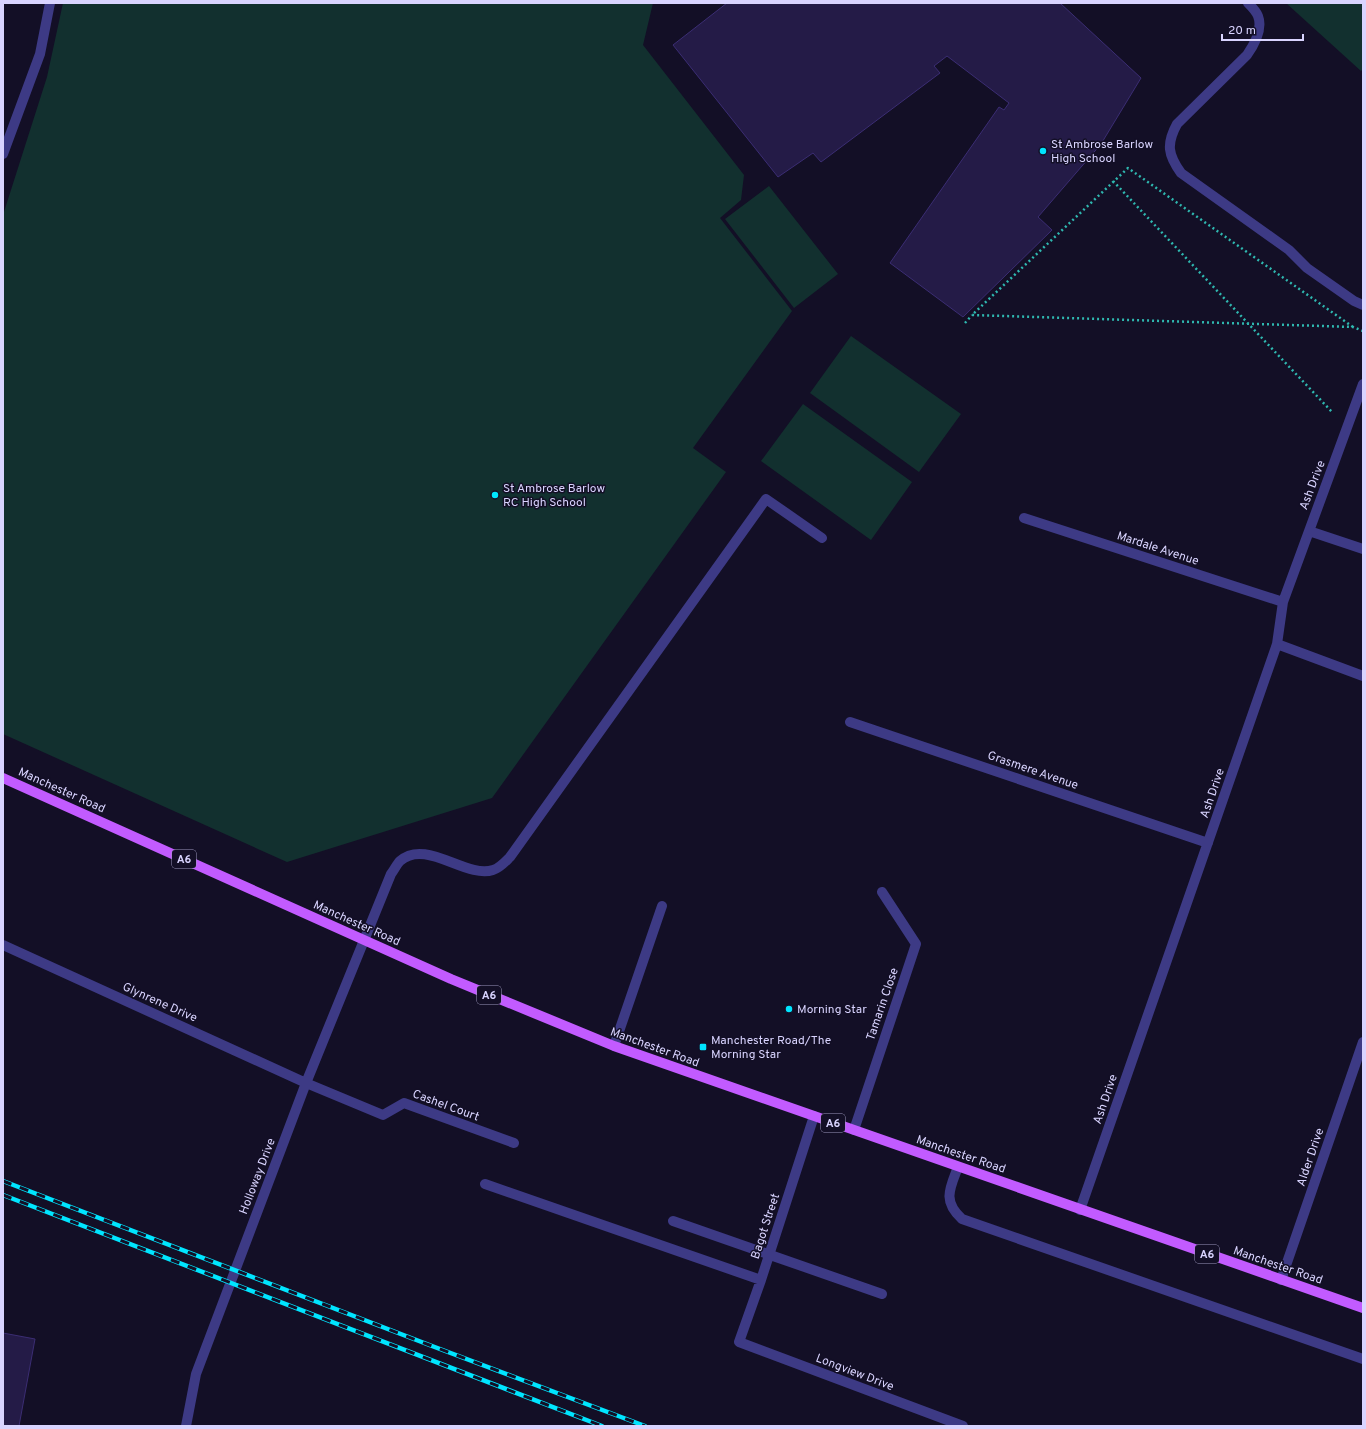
<svg xmlns="http://www.w3.org/2000/svg" width="1366" height="1429" viewBox="0 0 1366 1429" font-family="Overpass,sans-serif">
<rect width="100%" height="100%" fill="#130f26"/>
<path fill="#12302f" d="M63,3h590l-10,42 101,130 -3,25 -21,18 72,93 -99,137 33,24 -234,326 -205,64 -284,-128v-519l44,-138z
M1286,3h77v66l-2,2z
M769,186l69,88 -44,34 -69,-89z
M851,336l110,78 -42,58 -109,-79z
M803,404l109,78 -41,58 -110,-79z"/>
<path fill="#241b47" stroke="#3b2d73" d="M727,3h333l81,75 -40,66 -63,73 14,13 -89,87 -73,-54 109,-156 5,3 5,-7 -62,-47 -13,10 6,7 -119,89 -8,-9 -35,24 -105,-132z
M3,1333l32,6 -16,87h-16z"/>
<g fill="none" stroke-linecap="round" stroke-linejoin="round">
<path stroke="#2fb8b0" stroke-width="2.5" stroke-dasharray="2 3" stroke-linecap="butt" d="M1113,181l220,232
M965,323l7,-8
M1353,327l-225,-159 -156,147 381,12 10,4"/>
<path stroke="#3d3a85" stroke-width="10" d="M1248,3c3,3 8,8 10,13 5,13 -4,29 -11,39l-70,69c-11,20 -9,31 4,49l108,77 18,18 47,33 9,4
M3,154l37,-100 10,-51
M1024,518l259,84
M1309,531l54,18
M1277,644l86,32
M850,722l358,121
M3,945l303,138 77,32 21,-12 110,40
M614,1046l48,-140
M814,1116l-53,164 -22,62 224,84
M854,1130l62,-186 -34,-52
M958,1167c-8,21 -16,34 4,52l401,140
M485,1184l276,96
M1080,1210l197,-566 6,-42 80,-218
M673,1221l209,73
M1281,1280l82,-238
M186,1426l10,-52 110,-291 85,-209c3,-4 6,-10 9,-13 26,-23 66,18 93,9 7,-2 12,-8 17,-13l256,-358 56,39"/>
<path stroke="#c25bff" stroke-width="10" d="M3,778l448,201 163,67 749,262"/>
<defs>
<path id="rail" d="M3,1181l429,165 213,80
M3,1195l599,231"/>
</defs>
<use href="#rail" stroke="#00e5ff" stroke-width="4.5"/>
<use href="#rail" stroke="#130f26" stroke-width="3" stroke-dasharray="9" stroke-linecap="butt"/>
</g>
<g fill="#00e5ff" stroke="#130f26" stroke-width="1.5">
<circle cx="1043" cy="151" r="4"/>
<circle cx="495" cy="495" r="4"/>
<circle cx="789" cy="1009" r="4"/>
<rect x="699" y="1043" width="8" height="8" rx="2"/>
</g>
<g text-anchor="middle" stroke-width="3" stroke-linejoin="round" paint-order="stroke">
<g fill="#130f26" stroke="#9e99be" stroke-width="1">
<rect x="172" y="850" width="24" height="18" rx="3"/>
<rect x="477" y="986" width="24" height="18" rx="3"/>
<rect x="821" y="1114" width="24" height="18" rx="3"/>
<rect x="1195" y="1245" width="24" height="18" rx="3"/>
</g>
<g font-size="11" font-weight="bold" fill="#d9d4ff">
<text x="184" y="863">A6</text>
<text x="489" y="999">A6</text>
<text x="833" y="1127">A6</text>
<text x="1207" y="1258">A6</text>
</g>
<g font-size="12" fill="#d9d4ff" stroke="#130f26" text-anchor="start">
<text x="1051" y="148">St Ambrose Barlow<tspan x="1051" dy="14">High School</tspan></text>
<text x="503" y="492">St Ambrose Barlow<tspan x="503" dy="14">RC High School</tspan></text>
<text x="797" y="1013">Morning Star</text>
<text x="711" y="1044">Manchester Road/The<tspan x="711" dy="14">Morning Star</tspan></text>
</g>
<g font-size="12" fill="#d9d4ff" stroke="#130f26">
<text transform="translate(1312 485) rotate(-69)" y="4">Ash Drive</text>
<text transform="translate(1158 548) rotate(18)" y="4">Mardale Avenue</text>
<text transform="translate(1033 770) rotate(19)" y="4">Grasmere Avenue</text>
<text transform="translate(62 790) rotate(24)" y="4">Manchester Road</text>
<text transform="translate(1212 793) rotate(-71)" y="4">Ash Drive</text>
<text transform="translate(357 923) rotate(24)" y="4">Manchester Road</text>
<text transform="translate(160 1002) rotate(24)" y="4">Glynrene Drive</text>
<text transform="translate(882 1004) rotate(-71)" y="4">Tamarin Close</text>
<text transform="translate(655 1047) rotate(20)" y="4">Manchester Road</text>
<text transform="translate(1105 1099) rotate(-71)" y="4">Ash Drive</text>
<text transform="translate(446 1105) rotate(20)" y="4">Cashel Court</text>
<text transform="translate(961 1154) rotate(19)" y="4">Manchester Road</text>
<text transform="translate(1310 1157) rotate(-71)" y="4">Alder Drive</text>
<text transform="translate(257 1176) rotate(-69)" y="4">Holloway Drive</text>
<text transform="translate(765 1226) rotate(-72)" y="4">Bagot Street</text>
<text transform="translate(1278 1265) rotate(19)" y="4">Manchester Road</text>
<text transform="translate(855 1372) rotate(21)" y="4">Longview Drive</text>
</g>
</g>
<rect width="1366" height="1429" fill="none" stroke="#d9d4ff" stroke-width="8"/>
<path d="M1222 34v6h81v-6" fill="none" stroke="#d9d4ff" stroke-width="2"/>
<text x="1228" y="34" font-size="12" fill="#d9d4ff" stroke="#130f26" stroke-width="3" paint-order="stroke">20 m</text>
</svg>
